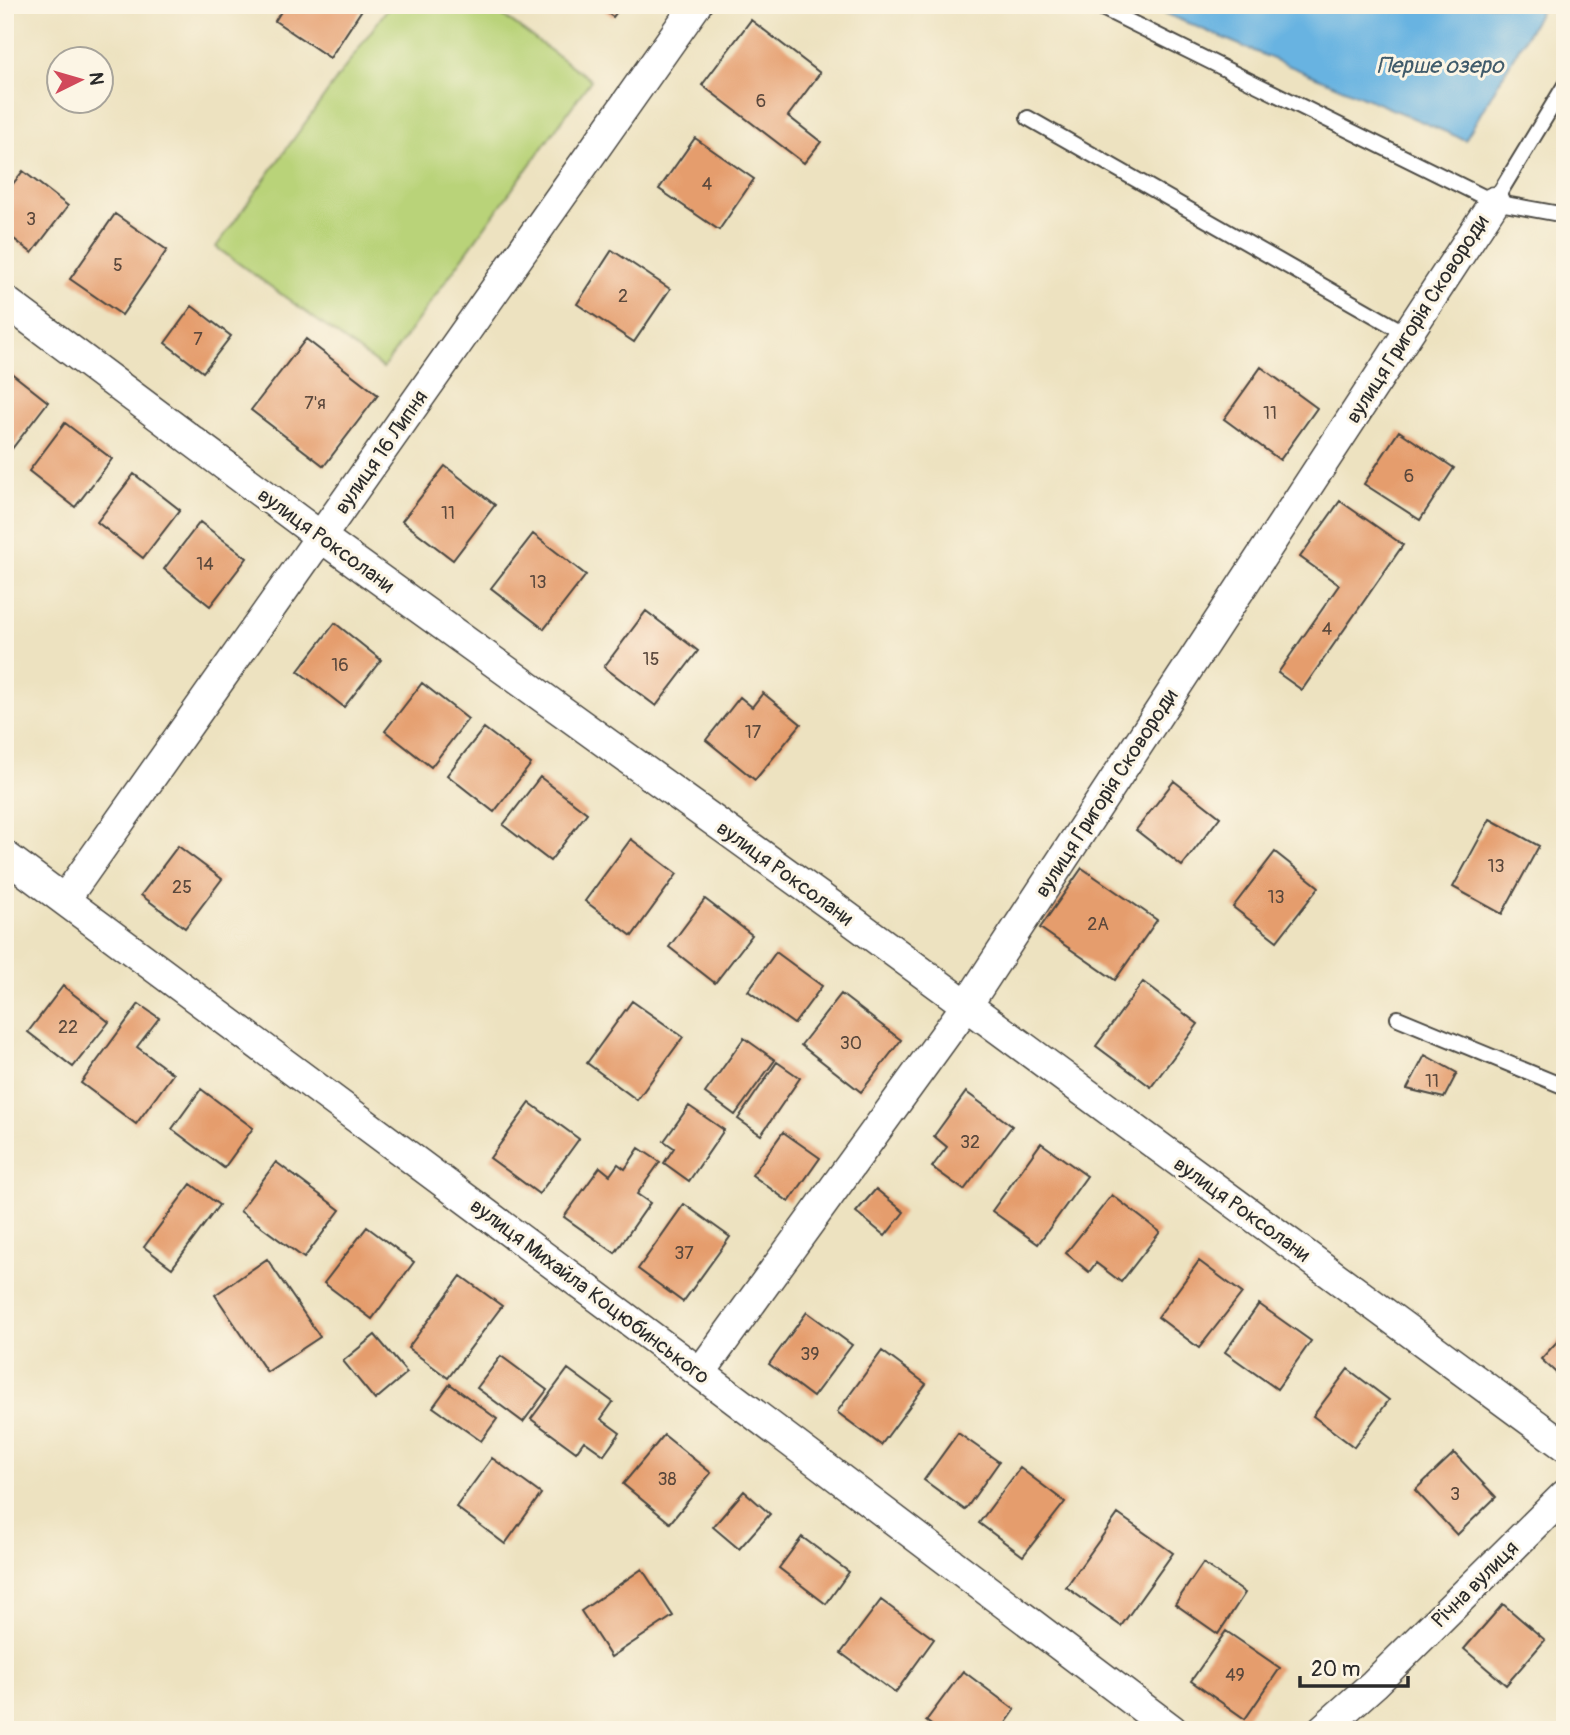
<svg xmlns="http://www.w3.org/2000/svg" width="1570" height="1735" viewBox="0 0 1570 1735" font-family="Pangolin,sans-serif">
<rect width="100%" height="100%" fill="#fcf5e5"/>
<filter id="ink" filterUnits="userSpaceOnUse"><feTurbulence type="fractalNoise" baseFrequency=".0143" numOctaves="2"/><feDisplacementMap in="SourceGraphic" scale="14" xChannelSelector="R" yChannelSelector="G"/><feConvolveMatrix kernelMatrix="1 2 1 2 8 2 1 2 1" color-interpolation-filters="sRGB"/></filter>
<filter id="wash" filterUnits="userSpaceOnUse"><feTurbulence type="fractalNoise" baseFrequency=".00686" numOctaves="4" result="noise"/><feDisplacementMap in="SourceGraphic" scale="28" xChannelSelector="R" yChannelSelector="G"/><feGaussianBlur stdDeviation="1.57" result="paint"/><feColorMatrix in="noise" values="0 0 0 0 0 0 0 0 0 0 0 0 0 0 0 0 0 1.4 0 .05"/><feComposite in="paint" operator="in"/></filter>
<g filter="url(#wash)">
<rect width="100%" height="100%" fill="#ede2c0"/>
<path fill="#b9d379" stroke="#727f52" stroke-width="2" d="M390,5h98l103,75 -208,288 -167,-121z"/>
<path fill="#68b3e1" stroke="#4a6f86" stroke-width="2" d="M1145,5h399l-79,135z"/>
<g id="blocks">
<path fill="#e59d6d" d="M285,5h80l-35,53 -55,-37z
M597,5h25l-9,12z
M751,20l69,53 -32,43 33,26 -17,21 -102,-78z
M695,138l59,41 -35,51 -60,-41z
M23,171l45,35 -36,47 -27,-21v-38z
M115,214l52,36 -45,65 -52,-36z
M612,250l58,39 -36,53 -57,-38z
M192,306l39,30 -28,36 -38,-29z
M306,339l72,56 -54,71 -73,-56z
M1261,367l56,41 -37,52 -56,-41z
M5,368l43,34 -37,48 -6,-5z
M65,423l47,36 -37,48 -46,-36z
M1399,431l55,37 -34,52 -56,-36z
M445,466l50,39 -42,55 -51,-39z
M134,474l46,36 -37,48 -46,-36z
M1340,501l63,44 -101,145 -24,-17 61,-88 -39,-28z
M200,522l47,36 -37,48 -46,-37z
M533,534l53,41 -42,54 -53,-41z
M646,611l52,40 -42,55 -52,-39z
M335,623l46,37 -37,47 -46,-36z
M422,683l46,36 -37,48 -46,-36z
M763,693l38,31 -46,56 -49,-40 34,-43 12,10z
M484,728l47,36 -37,48 -47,-37z
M540,777l47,36 -37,48 -47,-36z
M1174,781l46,36 -38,49 -46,-36z
M1490,819l49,27 -37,68 -49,-27z
M631,839l46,35 -45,62 -47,-35z
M178,846l44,33 -37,49 -44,-33z
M1275,852l44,35 -42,54 -44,-34z
M1082,868l75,52 -42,60 -75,-52z
M705,899l47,36 -37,48 -46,-36z
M776,952l46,34 -28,38 -46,-33z
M1143,982l55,42 -47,63 -55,-41z
M63,986l46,36 -36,45 -45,-35z
M841,994l60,46 -40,52 -60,-47z
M632,1001l51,36 -46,63 -50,-37z
M139,1004l20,14 -22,29 36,27 -37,50 -55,-41z
M744,1038l31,22 -40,55 -30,-22z
M1425,1055l32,18 -13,25 -37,-9z
M777,1062l23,16 -39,57 -23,-16z
M201,1089l52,39 -29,40 -52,-39z
M966,1092l46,34 -48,64 -32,-23 15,-20 -13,-11z
M530,1103l49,36 -40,55 -49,-36z
M689,1106l35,24 -35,51 -25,-18 10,-15 -10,-7z
M783,1132l37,26 -31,44 -37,-27z
M1041,1143l46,33 -49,68 -46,-33z
M639,1148l21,14 -23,32 13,9 -35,50 -51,-36 36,-50 10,8 8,-11 7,5z
M276,1162l64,48 -36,48 -64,-47z
M191,1184l28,21 -47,63 -28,-21z
M876,1189l28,23 -19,24 -29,-24z
M1112,1195l48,37 -39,50 -25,-19 -7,9 -23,-19z
M684,1204l46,33 -47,65 -45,-33z
M367,1227l47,35 -42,57 -48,-36z
M267,1259l53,78 -53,35 -52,-77z
M1199,1261l43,32 -43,55 -41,-31z
M461,1276l41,30 -54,72 -40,-30z
M1259,1304l52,37 -34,48 -52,-37z
M807,1312l45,33 -39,52 -44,-33z
M1565,1333v48l-24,-22z
M375,1335l32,38 -32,27 -32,-39z
M882,1351l44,33 -45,61 -44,-33z
M501,1356l46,34 -24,32 -46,-34z
M568,1369l45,33 -12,17 19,14 -16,22 -20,-14 -8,11 -45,-33z
M1348,1369l41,31 -35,47 -41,-31z
M450,1384l47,35 -16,22 -48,-34z
M958,1433l41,29 -34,48 -41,-30z
M664,1435l47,38 -41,50 -47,-39z
M1454,1453l42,44 -39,38 -42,-45z
M492,1458l49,36 -36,50 -49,-37z
M1020,1468l45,34 -42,54 -44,-33z
M744,1491l26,23 -31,35 -26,-22z
M1118,1514l55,39 -52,73 -55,-39z
M802,1537l47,35 -23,32 -47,-36z
M1203,1563l42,30 -27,41 -43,-30z
M642,1569l31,47 -62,41 -30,-46z
M881,1600l53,39 -39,54 -54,-40z
M1503,1604l42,36 -39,45 -42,-36z
M1226,1631l54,37 -35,51 -54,-38z
M963,1671l52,39 -14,20h-63l-12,-9z"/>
</g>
</g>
<g filter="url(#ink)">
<use href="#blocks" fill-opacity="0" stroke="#484641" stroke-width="2"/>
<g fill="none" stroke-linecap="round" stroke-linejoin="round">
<defs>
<path id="lane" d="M1096,5l398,197 71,13
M1028,118l379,216
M1494,202l71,-117
M1398,1018l167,69"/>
<path id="street" d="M5,301l316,236 511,369 733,540
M5,856l695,517 472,357
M65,899l631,-894
M700,1373l267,-368 527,-803
M1322,1730l52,-46 191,-189"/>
</defs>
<use href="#lane" stroke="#484641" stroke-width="18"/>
<use href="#street" stroke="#484641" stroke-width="33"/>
<use href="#lane" stroke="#fff" stroke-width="14"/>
<use href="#street" stroke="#fff" stroke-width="30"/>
</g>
</g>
<g text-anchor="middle" stroke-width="6" stroke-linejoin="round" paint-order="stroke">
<g font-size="18" fill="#5a483c">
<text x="761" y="107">6</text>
<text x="707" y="190">4</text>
<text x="31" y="225">3</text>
<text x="118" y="271">5</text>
<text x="623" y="302">2</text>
<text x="198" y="345">7</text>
<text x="315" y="409">7'я</text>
<text x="1270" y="419">11</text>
<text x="1409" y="482">6</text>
<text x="448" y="519">11</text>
<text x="205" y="570">14</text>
<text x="538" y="588">13</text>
<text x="1327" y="635">4</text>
<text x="651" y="665">15</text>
<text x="340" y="671">16</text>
<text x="753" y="738">17</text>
<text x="1496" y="872">13</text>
<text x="182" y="893">25</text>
<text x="1276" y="903">13</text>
<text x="1098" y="930">2А</text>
<text x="68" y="1033">22</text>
<text x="851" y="1049">30</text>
<text x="1432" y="1087">11</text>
<text x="970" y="1148">32</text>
<text x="684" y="1259">37</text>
<text x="810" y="1360">39</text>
<text x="667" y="1485">38</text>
<text x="1455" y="1500">3</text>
<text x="1235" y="1681">49</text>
</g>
<g font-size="21" fill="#2b2b2b" stroke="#fcf5e5">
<text transform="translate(1417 319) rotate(-57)" y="7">вулиця Григорія Сковороди</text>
<text transform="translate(381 452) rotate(-55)" y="7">вулиця 16 Липня</text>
<text transform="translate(326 540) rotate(36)" y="7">вулиця Роксолани</text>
<text transform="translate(1106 793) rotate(-57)" y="7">вулиця Григорія Сковороди</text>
<text transform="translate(785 873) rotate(36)" y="7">вулиця Роксолани</text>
<text transform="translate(1242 1209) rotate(36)" y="7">вулиця Роксолани</text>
<text transform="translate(590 1291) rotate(37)" y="7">вулиця Михайла Коцюбинського</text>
<text transform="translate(1475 1584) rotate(-45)" y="7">Річна вулиця</text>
</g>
<g font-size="23" font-style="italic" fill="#405b6b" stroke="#fcf5e5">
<text x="1440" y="73">Перше озеро</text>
</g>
</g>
<rect width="1570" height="1735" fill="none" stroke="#fcf5e5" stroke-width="28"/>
<g transform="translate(80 80) rotate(85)"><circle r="33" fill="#fcf5e5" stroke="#a8a49b" stroke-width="2"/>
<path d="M0-5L12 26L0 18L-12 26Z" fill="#d1495b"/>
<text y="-10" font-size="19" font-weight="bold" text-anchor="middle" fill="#2b2b2b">N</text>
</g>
<path d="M1300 1676v10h108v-10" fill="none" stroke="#2b2b2b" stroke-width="3.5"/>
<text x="1311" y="1676" font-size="21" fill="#2b2b2b" stroke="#fcf5e5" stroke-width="5" paint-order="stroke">20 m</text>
</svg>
